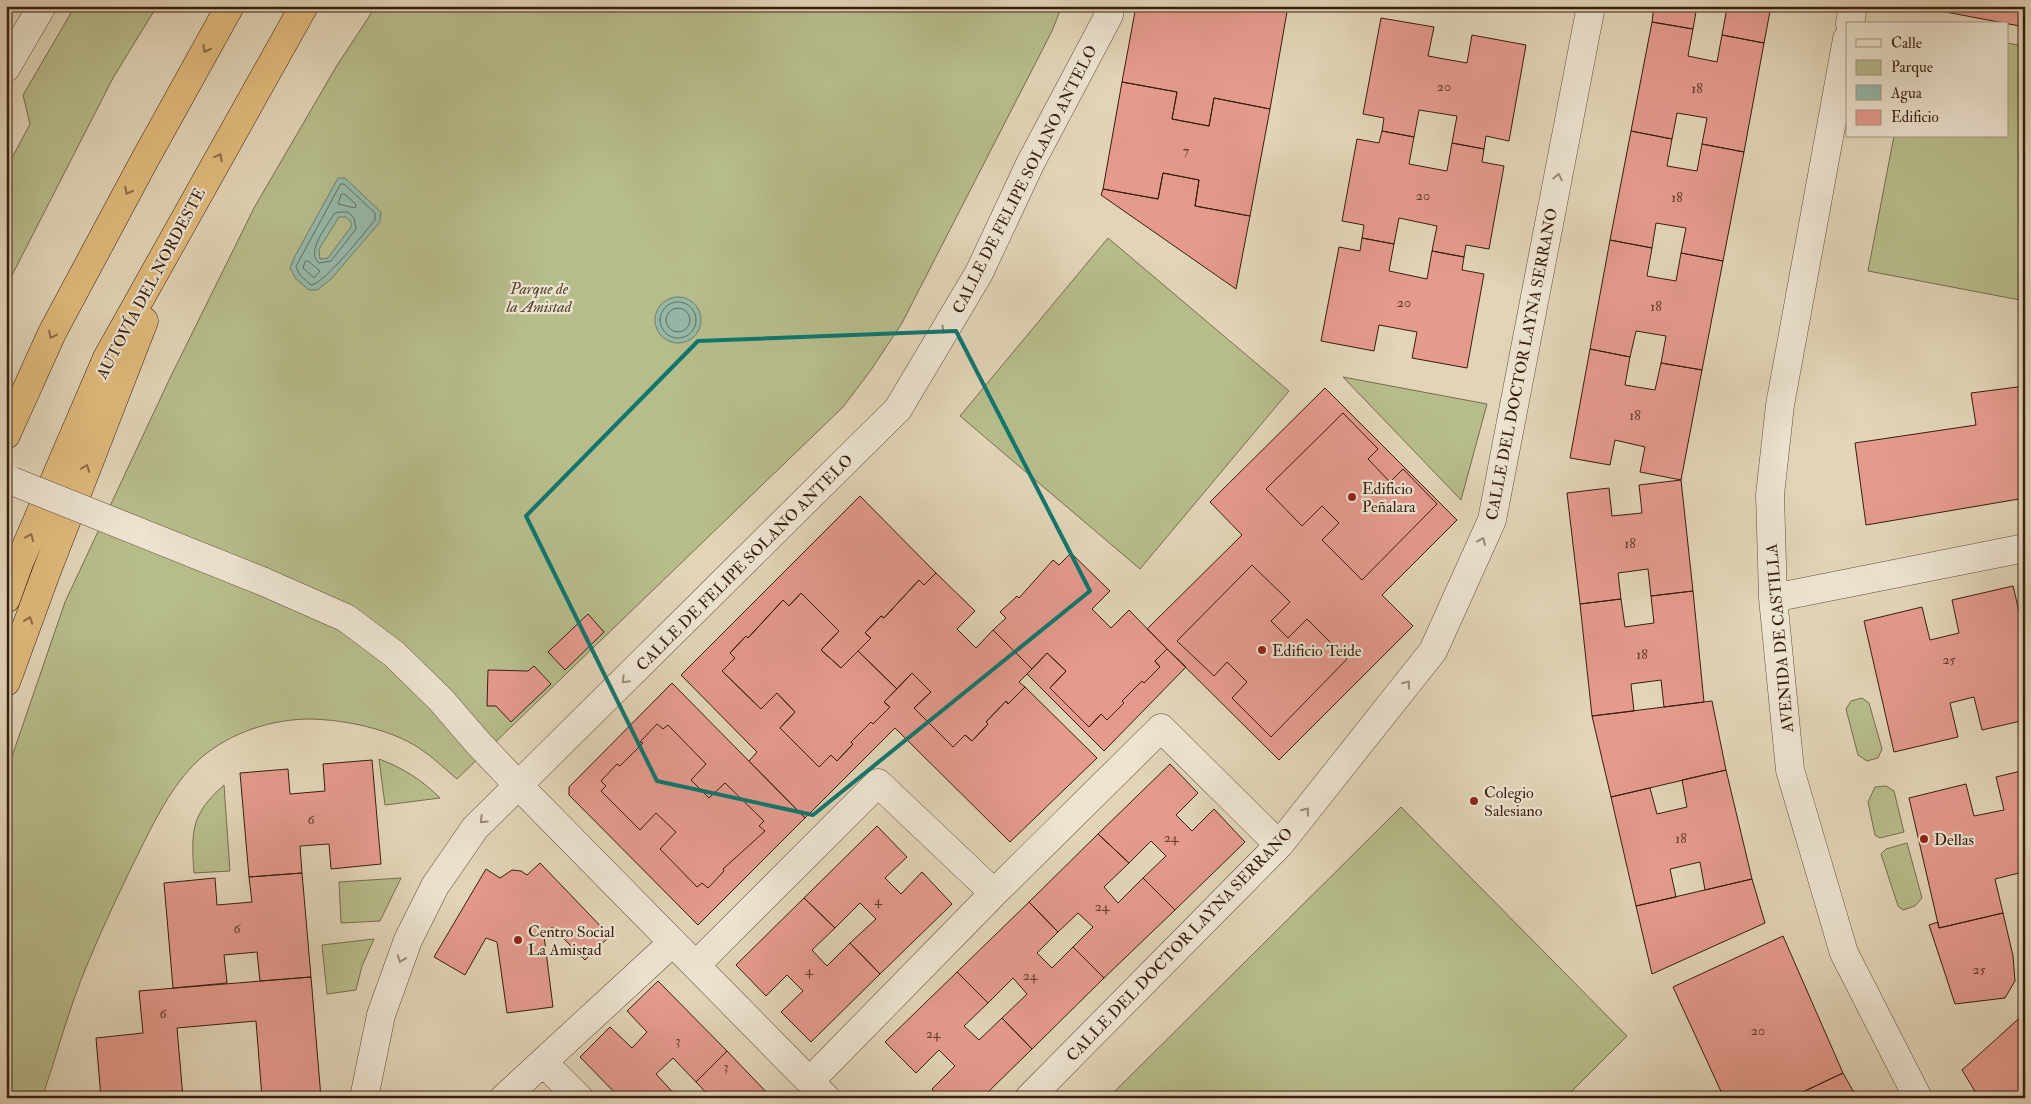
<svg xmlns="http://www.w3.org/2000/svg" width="2031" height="1104" viewBox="0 0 2031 1104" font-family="'IM FELL Double Pica',serif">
<rect width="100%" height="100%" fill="#e1d4b7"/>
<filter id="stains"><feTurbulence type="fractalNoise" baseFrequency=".004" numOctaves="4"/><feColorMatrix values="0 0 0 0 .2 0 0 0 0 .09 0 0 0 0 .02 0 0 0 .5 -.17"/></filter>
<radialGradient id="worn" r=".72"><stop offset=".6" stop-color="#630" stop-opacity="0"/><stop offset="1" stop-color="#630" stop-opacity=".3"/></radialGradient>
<path fill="#b7bc8b" stroke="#786c4d" d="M75,6h82l-44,72 -107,209v-118l24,-45 -7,-29z
M376,6h686l-10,25 -150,292 -31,47 -28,37 -386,372c-12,-10 -24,-22 -38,-31 -29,-19 -73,-28 -108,-29 -39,0 -79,13 -109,38 -26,22 -44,57 -59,87 -20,40 -39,80 -56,121 -18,43 -30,89 -45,133h-36v-324l59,-172 105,-224 84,-170 82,-141z
M2007,43l16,3 -1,6 3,1v248l-157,-30 26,-135h113z
M1108,238l181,153 -149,178 -180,-153z
M1343,377l144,27 -26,96z
M1862,698l7,5 13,46 -4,9 -11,3 -9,-6 -12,-46 5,-8z
M379,759c24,9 43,21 61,39l-55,7z
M224,785l6,86 -36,2c-3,-42 -3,-59 30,-88z
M1886,786l8,5 10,41 -24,6 -5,-3 -7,-33 7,-15z
M1401,807l226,229 -62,62h-457z
M1907,843l15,55 -7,8 -12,4 -5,-4 -17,-52 5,-5z
M401,878l-21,43 -39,2 -2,-41z
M374,939l-12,27 -6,24 -29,4 -5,-49z"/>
<path fill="#95b9a9" stroke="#707b6b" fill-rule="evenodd" d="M338,178h7l36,34 -1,10 -49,57 -14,11h-8l-13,-11 -6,-11 5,-12zM339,217h7l5,5v5l-23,31 -8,1 -1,-10z
M655 320a23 23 0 1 1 46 0a23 23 0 1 1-46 0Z"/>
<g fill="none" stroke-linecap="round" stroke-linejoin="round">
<path stroke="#676b5c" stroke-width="1" d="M341,184h3l31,29v7c-10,12 -51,64 -64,65l-11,-10 -4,-8z
M344,194l12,10 -1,4 -17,-4 3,-9z
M339,212h9l6,6 2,11 -25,32 -12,2c-14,-11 8,-37 15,-49z
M308,261l12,10 -6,7 -11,-10 2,-6z
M660 320a18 18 0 1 1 36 0a18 18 0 1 1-36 0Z
M666 320a12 12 0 1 1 24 0a12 12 0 1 1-24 0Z"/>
</g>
<path fill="#e49a8d" stroke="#391d0f" d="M1136,6h152l-18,103 -56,-11 -5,28 -37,-7 5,-27 -55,-10z
M1654,6h43l-4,23 -41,-7z
M1716,6h55l-7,37 -42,-8 5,-27z
M1931,6h94v21l-95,-18z
M1381,18l53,9 -6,29 39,7 5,-28 54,10 -17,96 -23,-5 -2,13 -32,-6 5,-27 -38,-6 -5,27 -32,-6 2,-13 -21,-4z
M1652,22l41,7 -5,27 29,6 5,-27 42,8 -20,109 -42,-8 5,-26 -30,-5 -5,26 -41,-8z
M1122,82l55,10 -5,27 37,7 5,-28 56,11 -20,107 -55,-10 4,-26 -36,-7 -5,26 -55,-10z
M1382,131l32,6 -5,27 38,7 5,-28 32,6 -2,13 22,4 -15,83 -23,-4 -2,12 -32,-6 5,-25 -38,-8 -5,26 -32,-6 2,-13 -22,-4 15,-82 22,4z
M1631,131l41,8 -5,27 30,5 5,-27 42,8 -21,109 -42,-8 5,-25 -30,-5 -4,25 -42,-8z
M1163,173l36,7 -4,26 55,10 -14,73 -135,-94 2,-6 55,10z
M1362,238l32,6 -5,27 38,8 5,-28 32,6 -2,13 22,4 -17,94 -55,-10 5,-26 -38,-7 -5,26 -53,-10 18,-94 21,4z
M1610,240l42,8 -5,28 29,5 5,-28 42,8 -21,109 -41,-7 5,-27 -30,-5 -6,26 -40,-8z
M1590,349l40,8 -5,28 30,5 6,-27 41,7 -21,110 -41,-8 5,-25 -30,-7 -5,25 -40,-7z
M2025,386v112l-159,27 -11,-82 121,-18 -5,-32z
M1325,388l132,132 -75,75 31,31 -134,134 -132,-131 95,-94 -32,-33z
M1343,413l35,36 -10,10 22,23 13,-13 34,35 -75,76 -40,-40 17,-17 -17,-17 -20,20 -36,-37z
M1681,480l12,111 -42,5 -3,-27 -30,4 3,26 -41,5 -13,-111 42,-5 3,28 30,-3 -3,-28z
M860,496l76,77 -12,12 -5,-5 -35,38 -3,-2 -16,17 6,5 -30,30 -20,-18 18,-19 -38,-38 -12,13 -6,-6 -35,38 -2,-2 -16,17 5,5 -13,13 39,38 16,-16 18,19 -15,16 39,39 12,-12 6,6 16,-17 -2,-2 20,-20 2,2 17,-17 -6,-5 28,-29 19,19 -17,16 39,39 12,-12 7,6 16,-17 -2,-2 20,-21 2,3 17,-17 72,71 -87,84 -115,-114 -90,90 -56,-57 8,-9 -76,-77z
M1071,553l39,38 -18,18 19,19 18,-18 38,39 -12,12 5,6 -16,16 -2,-2 -20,20 2,2 -17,17 -6,-6 -12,13 -39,-39 16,-17 -19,-18 -15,16 -39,-39 13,-12 -6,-6 17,-16 2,2 34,-38 6,5z
M1252,565l38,37 -19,19 17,17 19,-19 40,40 -76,78 -39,-39 15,-16 -20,-20 -13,14 -37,-35z
M936,573l39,38 -18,18 19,19 17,-18 39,39 -13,13 6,5 -17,17 -2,-3 -20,21 2,2 -16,17 -7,-6 -12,12 -39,-39 17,-16 -19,-19 -15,16 -39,-38 13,-13 -6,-5 16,-17 3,2 35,-38 5,5z
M2013,586l12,50v84l-43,10 -8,-33 -24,6 8,34 -64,15 -30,-131 58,-14 8,33 29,-7 -7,-33z
M1693,591l11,111 -40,5 -3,-27 -30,4 3,27 -42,5 -12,-112 41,-5 4,28 29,-4 -3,-27z
M801,593l38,38 -18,19 20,18 17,-17 39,38 -13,13 6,5 -17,17 -2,-2 -20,20 2,2 -16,17 -6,-6 -12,12 -39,-39 15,-16 -18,-19 -16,16 -39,-38 13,-13 -5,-5 16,-17 2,2 35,-38 6,6z
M588,614l16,18 -39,38 -17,-18z
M1167,649l19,18 -82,84 -77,-77 20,-21 19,18 -16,17 39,39 12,-13 6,6 17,-17 -2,-2 20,-20 2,2 16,-16 -5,-6z
M534,666l17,18 -40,38 -15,-16h-9l1,-36 40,1z
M672,683l133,135 -107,107 -129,-130v-8z
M1712,701l14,69 -115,27 -19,-81z
M657,724l6,5 5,-4 38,39 -15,16 18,18 16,-15 39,38 -5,5 6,5 -42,38 1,2 -16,17 -6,-5 -5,4 -37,-38 16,-17 -20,-19 -16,17 -39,-39 5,-5 -5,-5 16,-17 3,2 23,-23 -3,-1z
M372,760l9,104 -50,5 -2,-25 -29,2 2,27 -53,4 -9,-104 48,-4 2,25 35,-3 -2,-27z
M1170,764l28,29 -22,22 16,16 22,-22 31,33 -70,68 -32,-32 23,-22 -15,-15 -22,22 -31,-29z
M1726,770l26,109 -47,11 -5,-28 -30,7 6,28 -40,9 -25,-109 39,-9 7,26 30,-7 -5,-27z
M2025,770v128l-6,-25 -24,6 8,34 -64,15 -30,-130 57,-14 8,32 30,-6 -8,-33z
M877,826l30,31 -22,21 16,16 21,-22 30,32 -72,70 -30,-31 26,-24 -16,-16 -25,25 -31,-30z
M1098,834l31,29 -25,24 14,16 25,-25 32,32 -71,68 -31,-31 20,-20 -15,-14 -20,19 -29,-30z
M540,863l70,73 -25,24 -33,-33 -8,9 9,71 -46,6 -10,-71 -11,-4 -21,37 -31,-18 52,-88 14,9 12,-8 9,1 6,4z
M302,873l9,104 -51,4 -3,-29 -33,3 3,28 -54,5 -9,-105 51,-5 2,27 35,-3 -3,-25z
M1752,879l13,44 -113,51 -16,-68z
M804,898l31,30 -23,22 15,16 23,-23 30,31 -69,68 -30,-30 22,-21 -16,-16 -21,21 -30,-31z
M1029,902l29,30 -21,21 15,15 21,-21 31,31 -72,71 -30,-31 25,-24 -14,-16 -25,25 -31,-31z
M2003,913l10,43 2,25 -10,17 -50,6 -26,-79 9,-3 1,6z
M1783,936l60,137 -53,25h-66l-51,-111z
M957,972l31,31 -24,23 15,14 23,-22 30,31 -50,49h-42l-8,-9 23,-23 -16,-16 -23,23 -31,-31z
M311,977l10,121h-59l-6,-77 -79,7 6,70h-82l-5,-60 47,-5 -4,-42z
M658,981l69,70 -31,31 -23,-24 -17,16 22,24h-58l-40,-41 30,-30 22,21 15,-16 -20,-21z
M2025,1013v85h-46l-17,-28z
M727,1051l45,47h-61l-15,-16z
M1843,1073l14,25h-67z"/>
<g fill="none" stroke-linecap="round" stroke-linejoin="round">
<defs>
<path id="minor" d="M1850,24l3,-18
M1847,39l-67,366 -10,90 3,103 17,172 54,183 74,145
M6,68l36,-62
M262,581l84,37 48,36 47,46 38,44 39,41 308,313
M1773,598l252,-50
M696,965l182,-182 116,110
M544,1063l35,35
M810,1081l184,-188 167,-165 118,117
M364,1098l17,-83 27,-75 27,-54 40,-58 423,-419 81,-136 51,-109 79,-149 1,-9
M504,1098l169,-156
M1029,1098l250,-253 154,-194 59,-131 99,-514"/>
<path id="highway" d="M6,435l46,-102 91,-170 87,-157
M6,599l13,-36 88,-205 197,-352
M6,682l40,-109 98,-252"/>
</defs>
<use href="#minor" stroke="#634b39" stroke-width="29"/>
<use href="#highway" stroke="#391d0f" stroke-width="29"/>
<use href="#minor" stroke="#ece3d0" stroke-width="28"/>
<use href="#highway" stroke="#e0ba7c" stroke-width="28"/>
<defs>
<path id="minor-bridge" d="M12,481l250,100"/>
</defs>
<use href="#minor-bridge" stroke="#634b39" stroke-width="29" stroke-linecap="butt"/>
<use href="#minor-bridge" stroke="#ece3d0" stroke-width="28"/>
</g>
<defs><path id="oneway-chevron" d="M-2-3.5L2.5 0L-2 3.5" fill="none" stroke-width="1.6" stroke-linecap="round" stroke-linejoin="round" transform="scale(1.25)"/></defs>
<g stroke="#8c6c46">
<use href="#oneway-chevron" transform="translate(206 49) rotate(119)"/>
<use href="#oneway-chevron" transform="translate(219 157) rotate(-61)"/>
<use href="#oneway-chevron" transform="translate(128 191) rotate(118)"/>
<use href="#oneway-chevron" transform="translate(52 335) rotate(116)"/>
<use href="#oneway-chevron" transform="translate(86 468) rotate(-69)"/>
<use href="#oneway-chevron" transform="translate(30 537) rotate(-67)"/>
<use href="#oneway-chevron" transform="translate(29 620) rotate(-70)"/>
</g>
<g stroke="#9b8a79">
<use href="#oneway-chevron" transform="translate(1558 177) rotate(-79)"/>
<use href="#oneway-chevron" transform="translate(945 330) rotate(121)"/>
<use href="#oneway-chevron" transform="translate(1482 541) rotate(-66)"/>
<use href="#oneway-chevron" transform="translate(625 680) rotate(135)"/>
<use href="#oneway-chevron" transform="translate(1407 684) rotate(-52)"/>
<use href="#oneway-chevron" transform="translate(1306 811) rotate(-52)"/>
<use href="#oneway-chevron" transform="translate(483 820) rotate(136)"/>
<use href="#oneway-chevron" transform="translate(401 959) rotate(110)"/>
</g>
<path fill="none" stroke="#0f766e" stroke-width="4" stroke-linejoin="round" d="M956,331l134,260 -277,224 -156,-34 -131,-265 172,-175z"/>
<g fill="#8f2418" stroke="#ece3d0" stroke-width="2">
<circle cx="1352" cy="497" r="5"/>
<circle cx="1262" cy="650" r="5"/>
<circle cx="1474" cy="801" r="5"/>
<circle cx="1924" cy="839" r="5"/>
<circle cx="518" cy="940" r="5"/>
</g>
<g text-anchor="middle" stroke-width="4.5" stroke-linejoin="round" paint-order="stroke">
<g font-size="14" fill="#643c2e">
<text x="1444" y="91">20</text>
<text x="1697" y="93">18</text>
<text x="1186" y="155">7</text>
<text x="1423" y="200">20</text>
<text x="1677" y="202">18</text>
<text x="1404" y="307">20</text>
<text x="1656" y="311">18</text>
<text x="1635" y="420">18</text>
<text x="1630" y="548">18</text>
<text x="1642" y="659">18</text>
<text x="1949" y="664">25</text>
<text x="311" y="824">6</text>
<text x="1171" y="842">24</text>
<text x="1681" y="843">18</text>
<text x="878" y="905">4</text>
<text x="1102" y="911">24</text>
<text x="237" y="933">6</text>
<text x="1979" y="974">25</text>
<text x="809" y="975">4</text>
<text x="1030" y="980">24</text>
<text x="163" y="1018">6</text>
<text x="1758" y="1035">20</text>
<text x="933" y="1038">24</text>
<text x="678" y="1045">3</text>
<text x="726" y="1071">3</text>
</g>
<g font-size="16" fill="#391d0f" stroke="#ece3d0">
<text transform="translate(1024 179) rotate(-63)" y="6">CALLE DE FELIPE SOLANO ANTELO</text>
<text transform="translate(150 283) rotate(-62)" y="6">AUTOVÍA DEL NORDESTE</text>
<text transform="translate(1521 364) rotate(-79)" y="6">CALLE DEL DOCTOR LAYNA SERRANO</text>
<text transform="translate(744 562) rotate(-45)" y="6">CALLE DE FELIPE SOLANO ANTELO</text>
<text transform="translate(1779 638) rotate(-95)" y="6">AVENIDA DE CASTILLA</text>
<text transform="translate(1179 944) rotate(-46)" y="6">CALLE DEL DOCTOR LAYNA SERRANO</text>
</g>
<g font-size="16" font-style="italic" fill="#58452e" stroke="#ece3d0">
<text x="539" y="294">Parque de<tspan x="539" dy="18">la Amistad</tspan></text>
</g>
<g font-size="16" fill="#391d0f" stroke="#ece3d0" text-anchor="start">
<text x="1362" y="494">Edificio<tspan x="1362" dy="18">Peñalara</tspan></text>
<text x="1272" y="656">Edificio Teide</text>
<text x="1484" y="798">Colegio<tspan x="1484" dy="18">Salesiano</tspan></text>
<text x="1934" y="845">Dellas</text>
<text x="528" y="937">Centro Social<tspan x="528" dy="18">La Amistad</tspan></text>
</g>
</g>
<rect width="2031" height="1104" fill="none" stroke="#e1d4b7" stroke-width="25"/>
<rect x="8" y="8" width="2016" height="1089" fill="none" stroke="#391d0f" stroke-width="2.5"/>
<rect x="12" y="12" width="2006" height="1079" fill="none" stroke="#391d0f"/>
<rect x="1846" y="22" width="162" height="115" fill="#ece3d0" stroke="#a49483"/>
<rect x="1856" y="39" width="25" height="8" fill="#ece3d0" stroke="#a49483"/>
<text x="1891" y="48" font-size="15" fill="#391d0f">Calle</text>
<rect x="1856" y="60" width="25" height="15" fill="#b7bc8b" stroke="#a49483"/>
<text x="1891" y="72" font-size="15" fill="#391d0f">Parque</text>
<rect x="1856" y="85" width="25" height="15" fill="#95b9a9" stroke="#a49483"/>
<text x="1891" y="98" font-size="15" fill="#391d0f">Agua</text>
<rect x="1856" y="110" width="25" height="15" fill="#e49a8d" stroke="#a49483"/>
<text x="1891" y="122" font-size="15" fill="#391d0f">Edificio</text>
<rect width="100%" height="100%" filter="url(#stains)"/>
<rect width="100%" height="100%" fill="url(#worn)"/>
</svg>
